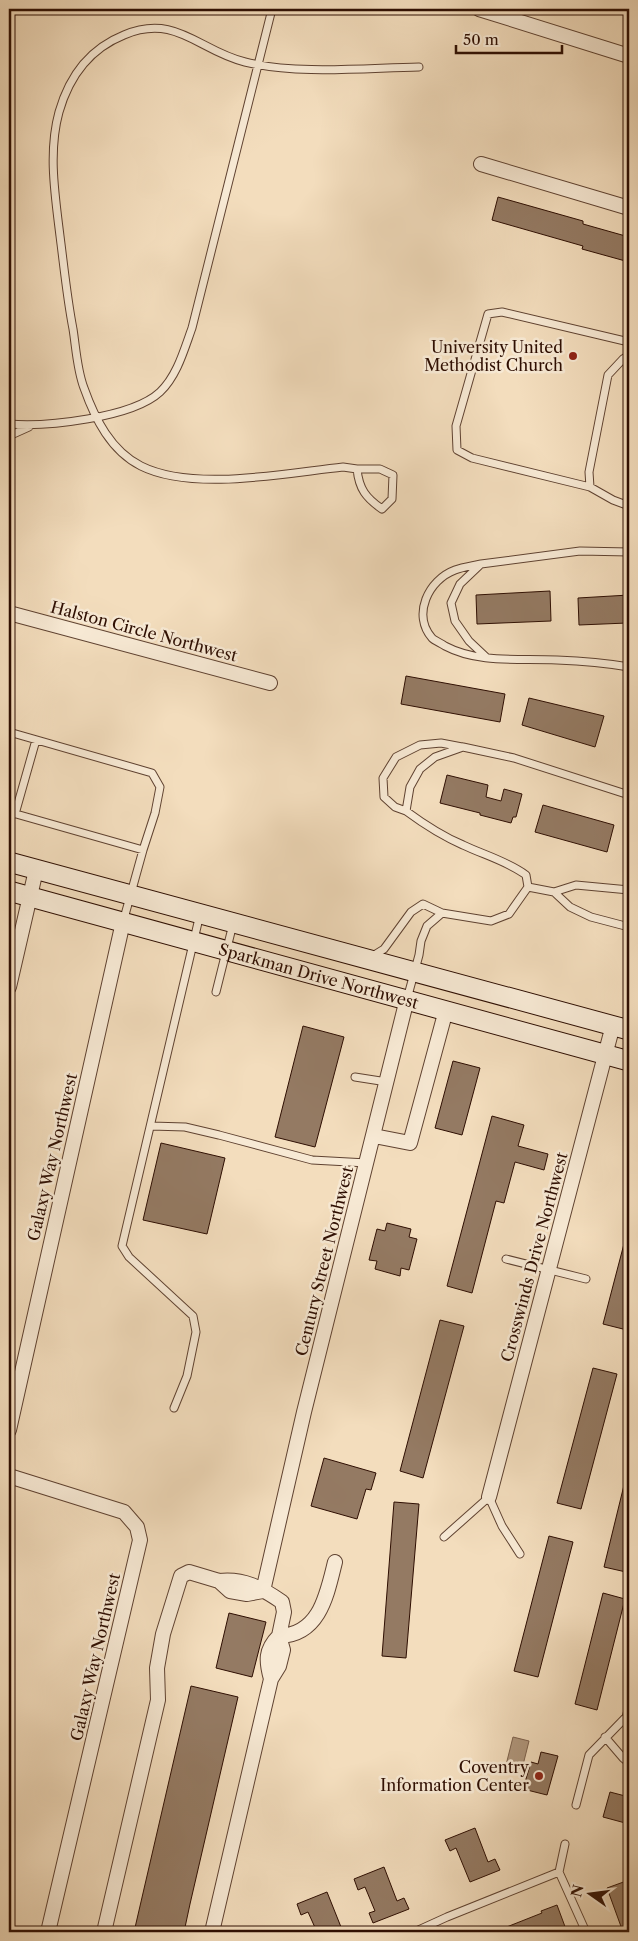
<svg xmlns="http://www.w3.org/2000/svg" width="638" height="1941" viewBox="0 0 638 1941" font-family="'Libre Caslon Text',serif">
<rect width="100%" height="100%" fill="#f3ddbd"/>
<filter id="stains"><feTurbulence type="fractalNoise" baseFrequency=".004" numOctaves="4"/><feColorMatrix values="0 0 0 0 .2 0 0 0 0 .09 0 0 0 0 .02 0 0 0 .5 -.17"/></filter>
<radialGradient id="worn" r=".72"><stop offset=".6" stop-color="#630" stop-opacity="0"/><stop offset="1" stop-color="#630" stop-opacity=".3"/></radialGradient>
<path fill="#b0977d" stroke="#7c604c" d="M513,1737l16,4 -7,28 -16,-4z"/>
<path fill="#947a63" stroke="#2e0e02" d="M498,197l85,24v3l46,13v25l-47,-13 1,-3 -91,-26z
M550,591l1,30 -74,3 -1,-29z
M629,595v25h-3l1,3 -48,2 -1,-27z
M406,676l99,18 -5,28 -99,-18z
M529,698l75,18 -9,31 -73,-22z
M447,775l41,10 -2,12 15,4 3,-12 18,5 -6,23h-3l-2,6 -31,-8v-2l-40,-10z
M543,805l71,20 -7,27 -72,-20z
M303,1026l41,11 -29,110 -40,-10z
M453,1061l27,7 -18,67 -27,-7z
M492,1116l32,9 -6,21 30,8 -4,16 -29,-8 -11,41 -8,-2 -24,92 -25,-7z
M161,1143l64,15 -18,76 -64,-14z
M387,1223l24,6 -2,8 8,2 -8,31 -8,-2 -1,8 -25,-7 2,-8 -8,-1 8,-31 8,2z
M625,1240l4,1v80l-2,9 -24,-6z
M440,1320l24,6 -41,152 -23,-7z
M593,1368l24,6 -36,135 -24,-6z
M324,1458l52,15 -5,17 -5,-1 -9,30 -46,-13z
M625,1481h4v79l-3,12 -22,-5z
M394,1502l25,2 -13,154 -24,-2z
M549,1536l24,6 -35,135 -24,-6z
M603,1593l22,6 -28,111 -22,-6z
M229,1613l37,9 -14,55 -36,-9z
M191,1686l47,11 -48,207 -6,28h-50z
M541,1752l17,4 -11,39 -24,-6 8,-27 7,2z
M610,1792l19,5v27l-26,-7z
M475,1828l13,34 7,-3 5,11 -30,12 -14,-34 -6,3 -5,-11z
M384,1867l13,34 7,-3 5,11 -36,14 -4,-10 6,-2 -10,-24 -7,3 -4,-11z
M629,1880v52h-6l-16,-44z
M327,1892l16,40h-26l-9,-20 -7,3 -4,-11z
M557,1905l10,27h-73l48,-19 -1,-2z"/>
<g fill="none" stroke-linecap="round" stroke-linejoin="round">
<defs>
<path id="lane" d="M629,342l-127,-30 -14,2 -32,112 1,24 15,8 118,29 23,13 16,6
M9,424c37,3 123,-6 151,-32 17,-16 24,-42 32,-64l80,-319
M9,436l20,-9
M357,469l-14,-2c-57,6 -150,25 -202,-1 -30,-15 -46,-47 -57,-78 -7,-18 -8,-40 -11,-59 -6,-31 -9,-62 -13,-93 -5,-41 -12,-84 -1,-124 10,-35 30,-63 65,-77 52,-22 75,16 121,27 53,13 119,6 174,5
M357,469h23l13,6 -1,24 -10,10c-16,-11 -23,-20 -25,-40z
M590,487l-1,-15 19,-97 15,-16 6,-4
M481,564c-9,2 -18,3 -26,6 -27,10 -43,45 -23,68 3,3 9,5 13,8 34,18 75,12 112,14 24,1 48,3 72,7
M486,657l-17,-16 -14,-20 -4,-18 9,-19 21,-20 99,-13 49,1
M9,732l143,41 8,14 -5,26 -12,37 -20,72
M406,811l-11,-4 -11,-10 -1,-19 13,-21 24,-12 21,-2 21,4
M9,812l134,38
M15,814l21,-74
M528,887l26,5 16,15 21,10 38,10
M554,892l22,-7 53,5
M371,957l13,-8 27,-37 12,-8 19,9
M216,992l17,-68
M407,999l12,-44 2,-14 6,-15 15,-13 49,8 18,-7 19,-27 -2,-12c-19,-14 -42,-20 -63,-30 -21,-9 -38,-20 -57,-34l4,-24 10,-18 15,-12 28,-10 51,11 115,37
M355,1077l32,5
M151,1126l34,1 34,8 93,25 55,3
M506,1259l80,20
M174,1408l13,-32 9,-44 -3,-16 -64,-59 -7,-11 78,-332
M444,1537l45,-40 13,29 18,28
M605,1737l18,21 6,5
M576,1805l13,-50 37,-38 3,-10
M565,1844l-6,28 27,60
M414,1932l33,-15 112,-45"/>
<path id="street" d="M479,9l150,47
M481,164l148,44
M9,613l261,70
M9,987l27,-117
M374,1136l36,7 36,-133
M9,1430l114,-508
M9,1476l115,36 13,15 3,13 -92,392
M489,1497l124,-472
M263,1591l41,-179 103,-413
M271,1679c-5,-18 -6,-29 8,-43 41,-1 48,-42 56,-74
M104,1932l54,-232 -1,-32 6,-34 18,-58 8,-4 30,9 11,10 17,3 16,-3
M212,1932l59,-253 8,-13 4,-16 -4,-14 5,-24 -2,-10c-20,-14 -39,-24 -63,-21"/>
<g id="secondary">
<path d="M9,862l620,168"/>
<path id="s1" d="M9,891l620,170"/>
</g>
</defs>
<use href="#lane" stroke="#5f4231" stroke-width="9"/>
<use href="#street" stroke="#5f4231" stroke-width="16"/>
<use href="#secondary" stroke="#2e0e02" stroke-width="21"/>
<use href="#lane" stroke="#f7e9d4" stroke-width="7"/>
<use href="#street" stroke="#f7e9d4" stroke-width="14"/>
<use href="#secondary" stroke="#f7e9d4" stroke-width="19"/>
</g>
<g fill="#8f2418" stroke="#f7e9d4" stroke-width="2">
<circle cx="573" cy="356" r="5"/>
<circle cx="539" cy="1776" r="5"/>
</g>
<g text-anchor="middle" stroke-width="5" stroke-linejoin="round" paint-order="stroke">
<g font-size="16" fill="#2e0e02" stroke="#f7e9d4" text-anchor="end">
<text x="563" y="353">University United<tspan x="563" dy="18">Methodist Church</tspan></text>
<text x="529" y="1773">Coventry<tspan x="529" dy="18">Information Center</tspan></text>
</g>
<g font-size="16" fill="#2e0e02" stroke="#f7e9d4">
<text transform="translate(144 631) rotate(15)" y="6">Halston Circle Northwest</text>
<text dy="6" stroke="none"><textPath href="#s1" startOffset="321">Sparkman Drive Northwest</textPath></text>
<text transform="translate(52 1157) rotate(-77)" y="6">Galaxy Way Northwest</text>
<text transform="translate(534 1257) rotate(-75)" y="6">Crosswinds Drive Northwest</text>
<text transform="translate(324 1261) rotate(-76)" y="6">Century Street Northwest</text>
<text transform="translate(95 1657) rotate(-77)" y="6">Galaxy Way Northwest</text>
</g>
</g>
<rect width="638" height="1941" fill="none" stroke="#f3ddbd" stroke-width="30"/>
<rect x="10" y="10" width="618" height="1921" fill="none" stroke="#2e0e02" stroke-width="2.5"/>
<rect x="15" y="15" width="608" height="1911" fill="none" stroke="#2e0e02"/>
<g transform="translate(590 1894) rotate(284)" stroke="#f7e9d4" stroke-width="4" paint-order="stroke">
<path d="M0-4L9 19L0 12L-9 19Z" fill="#2e0e02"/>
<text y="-8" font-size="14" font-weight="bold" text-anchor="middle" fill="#2e0e02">N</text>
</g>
<path d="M456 45v8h106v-8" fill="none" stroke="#2e0e02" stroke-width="2.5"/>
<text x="463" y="45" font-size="15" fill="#2e0e02" stroke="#f7e9d4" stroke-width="4" paint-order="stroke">50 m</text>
<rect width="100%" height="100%" filter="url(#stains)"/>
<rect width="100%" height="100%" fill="url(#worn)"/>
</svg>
